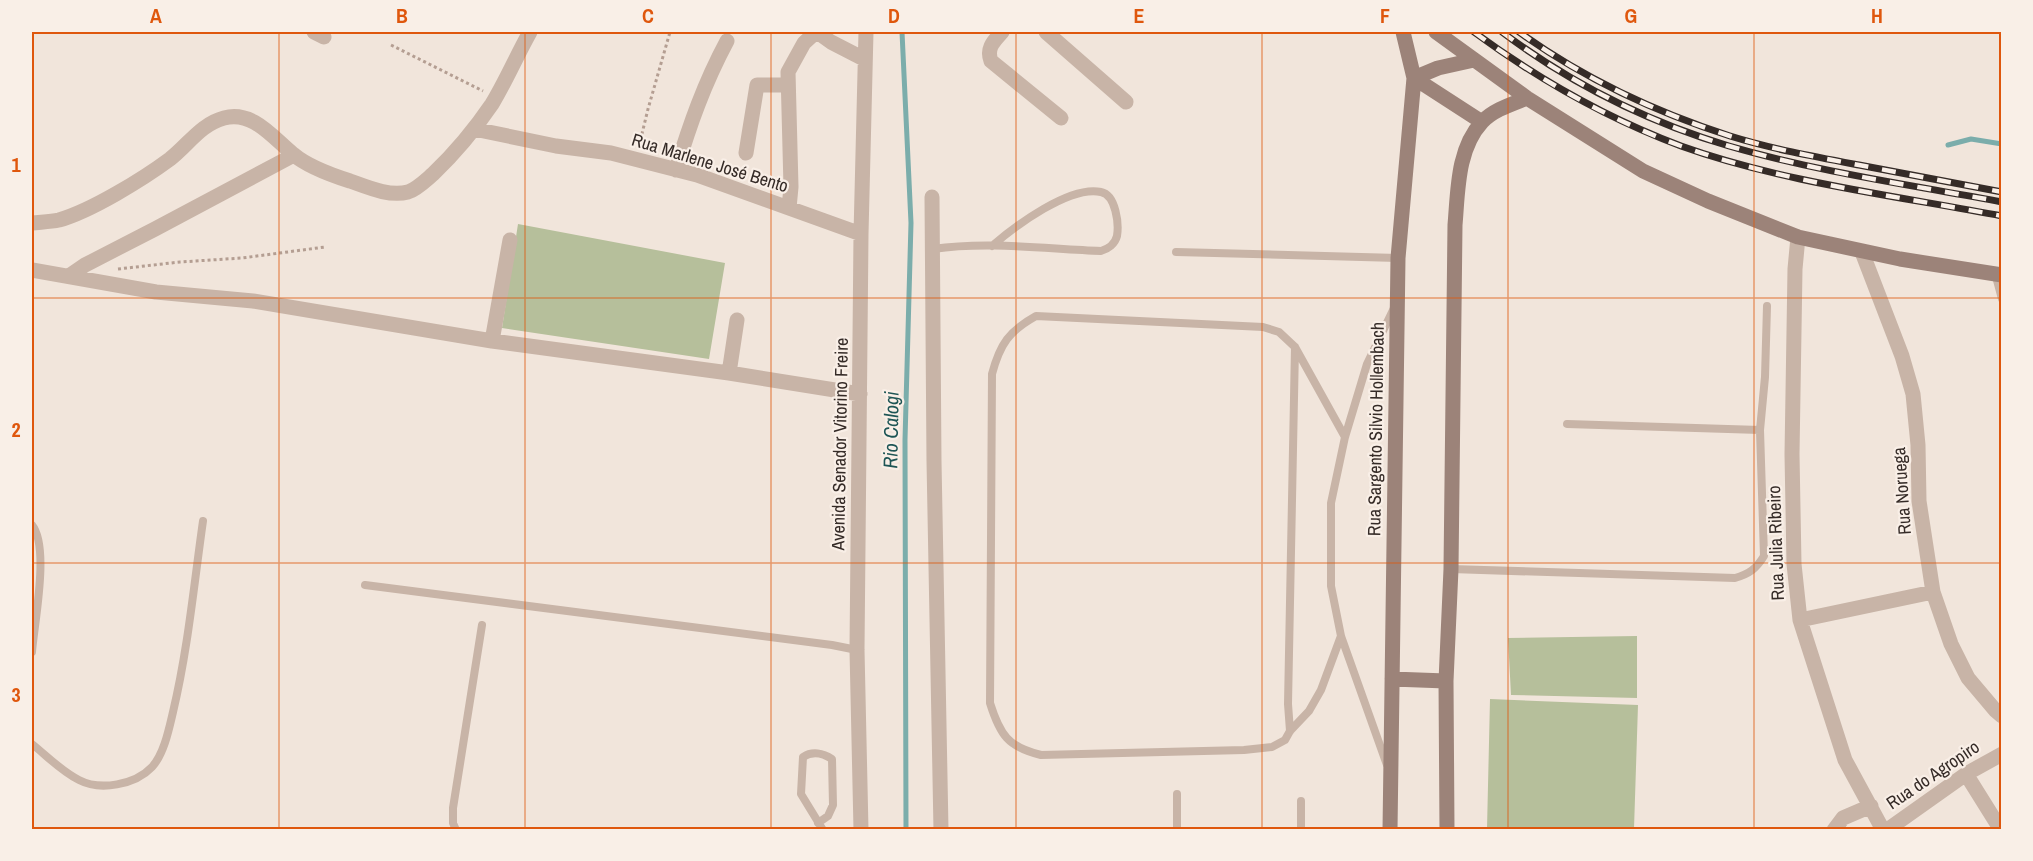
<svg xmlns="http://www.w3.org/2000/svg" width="2033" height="861" viewBox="0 0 2033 861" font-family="'Archivo Narrow',sans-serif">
<rect width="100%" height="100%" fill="#f1e5db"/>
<path fill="#b6bf9b" d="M518,224l207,39 -16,96 -207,-31z
M1637,636v62l-126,-3 -3,-57z
M1490,699l148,6 -4,124h-147z"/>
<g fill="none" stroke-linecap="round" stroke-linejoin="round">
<path stroke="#7badab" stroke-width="5" d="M902,32l9,191 -6,217 1,390
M1948,145l23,-6 31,5"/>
<path stroke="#b49e92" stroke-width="3" stroke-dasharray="3 3" stroke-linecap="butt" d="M391,45l92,46
M639,146l9,-37 22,-77
M118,269l62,-7 62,-4 83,-11"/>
<path stroke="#c8b4a7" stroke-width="8" d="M933,249c55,-8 113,0 168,2 7,-2 14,-7 16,-15 2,-12 -1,-41 -16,-44 -31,-7 -86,34 -109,54
M1176,252l222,6
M1995,273l7,26
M1567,424l193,6
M32,525c18,22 2,99 0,127
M1451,569l284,9c14,-4 21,-9 29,-22l-4,-126 5,-53 2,-71
M365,585l467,60 25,5
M1341,636l-20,54 -12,21 -19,20 -5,9 -13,7 -28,3 -203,5c-33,-8 -41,-20 -51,-52l2,-329c8,-30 17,-43 44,-58l227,11 16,5 16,15 50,90
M1290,731l-2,-27 7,-357
M32,744c15,12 29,27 47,36 21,11 56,5 73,-13 12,-13 17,-38 21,-55 15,-63 21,-128 30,-191
M1387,765l-46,-129 -10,-50v-83l14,-66 22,-73 28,-58
M1301,801v29
M818,823l10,-7 5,-11 -1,-46c-9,-6 -20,-8 -29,-2l-2,37 22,36
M456,830l-3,-7v-15l29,-183
M1177,830v-36"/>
<path stroke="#c8b4a7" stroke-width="15" d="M314,32l10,5
M817,32l14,10 33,17
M1002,32c-8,9 -16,16 -11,29l70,57
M1046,32l80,70
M474,129l82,17 55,7 86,22 164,59
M746,153l11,-68h30
M676,170c14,-46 28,-86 51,-129
M932,197l2,264 7,369
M789,208l2,-21 -3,-115 16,-29 12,-11
M32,223c8,-1 18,-1 27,-3 32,-9 84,-41 111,-61 18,-14 31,-35 54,-41 29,-8 49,20 69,36 15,13 38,21 57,27 17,6 39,16 58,11 9,-3 18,-12 25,-18 22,-21 42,-45 59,-70 14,-23 25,-49 38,-72
M1798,237l-3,32 -3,185 2,110 6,56 45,140 38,70
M1862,252l40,104 11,38 5,51 1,56 14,91 18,52 17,34 27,32 7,6
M32,270l124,22 97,9 239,40 237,32 131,21
M69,276l16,-11 70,-36 139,-74
M492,341l18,-101
M729,373l8,-53
M1800,620l133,-28
M1966,774l35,56
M861,830l-4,-180 4,-416 5,-202
M1834,830l9,-12 28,-12
M1887,830l79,-56 36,-20"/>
<path stroke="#9c8379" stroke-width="15" d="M1436,32l91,66 116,73 65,30 90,36 102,22 102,16
M1414,78l68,44
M1414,78l24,-10 36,-8
M1392,679l54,2
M1390,830l8,-572 16,-180 -11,-46
M1447,830l-1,-149 5,-112 4,-344c3,-34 2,-76 27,-103 11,-12 30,-18 45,-24"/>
<defs>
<path id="rail" d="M1474,32c64,47 132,86 207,114 100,36 216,50 321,70
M1502,32c68,51 146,90 227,114 89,26 182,39 273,56
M1519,32c64,46 136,80 211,104 42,13 86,21 129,29 47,9 95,18 143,27"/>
</defs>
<use href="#rail" stroke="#352b27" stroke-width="7"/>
<use href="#rail" stroke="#f9efe7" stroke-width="4.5" stroke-dasharray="14" stroke-linecap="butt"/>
</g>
<path fill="none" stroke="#df570d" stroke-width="1.5" stroke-opacity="0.55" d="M279,32v798M525,32v798M771,32v798M1016,32v798M1262,32v798M1508,32v798M1754,32v798M32,298h1970M32,563h1970"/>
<g text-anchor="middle" stroke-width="4.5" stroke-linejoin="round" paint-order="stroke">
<g font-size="18" fill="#352b27" stroke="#f9efe7">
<text transform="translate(710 163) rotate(17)" y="6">Rua Marlene José Bento</text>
<text transform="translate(1376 429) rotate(-89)" y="6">Rua Sargento Silvio Hollembach</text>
<text transform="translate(840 444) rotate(-89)" y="6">Avenida Senador Vitorino Freire</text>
<text transform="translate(1902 491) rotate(-94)" y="6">Rua Noruega</text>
<text transform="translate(1776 543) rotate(-92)" y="6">Rua Julia Ribeiro</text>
<text transform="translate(1933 775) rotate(-34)" y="6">Rua do Agropiro</text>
</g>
<g font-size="20" font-style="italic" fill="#1e5555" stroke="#f9efe7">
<text transform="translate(891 430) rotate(-89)" y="7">Rio Calogi</text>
</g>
</g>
<rect width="2033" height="861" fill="none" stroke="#f9efe7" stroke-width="66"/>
<rect x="33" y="33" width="1967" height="795" fill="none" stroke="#df570d" stroke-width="2"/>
<g font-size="20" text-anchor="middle" font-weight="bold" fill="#df570d">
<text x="156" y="23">A</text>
<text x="402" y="23">B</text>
<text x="648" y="23">C</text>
<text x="894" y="23">D</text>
<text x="1139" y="23">E</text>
<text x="1385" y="23">F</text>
<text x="1631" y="23">G</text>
<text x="1877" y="23">H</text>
<text x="16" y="172">1</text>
<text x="16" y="437">2</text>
<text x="16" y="702">3</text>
</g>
</svg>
